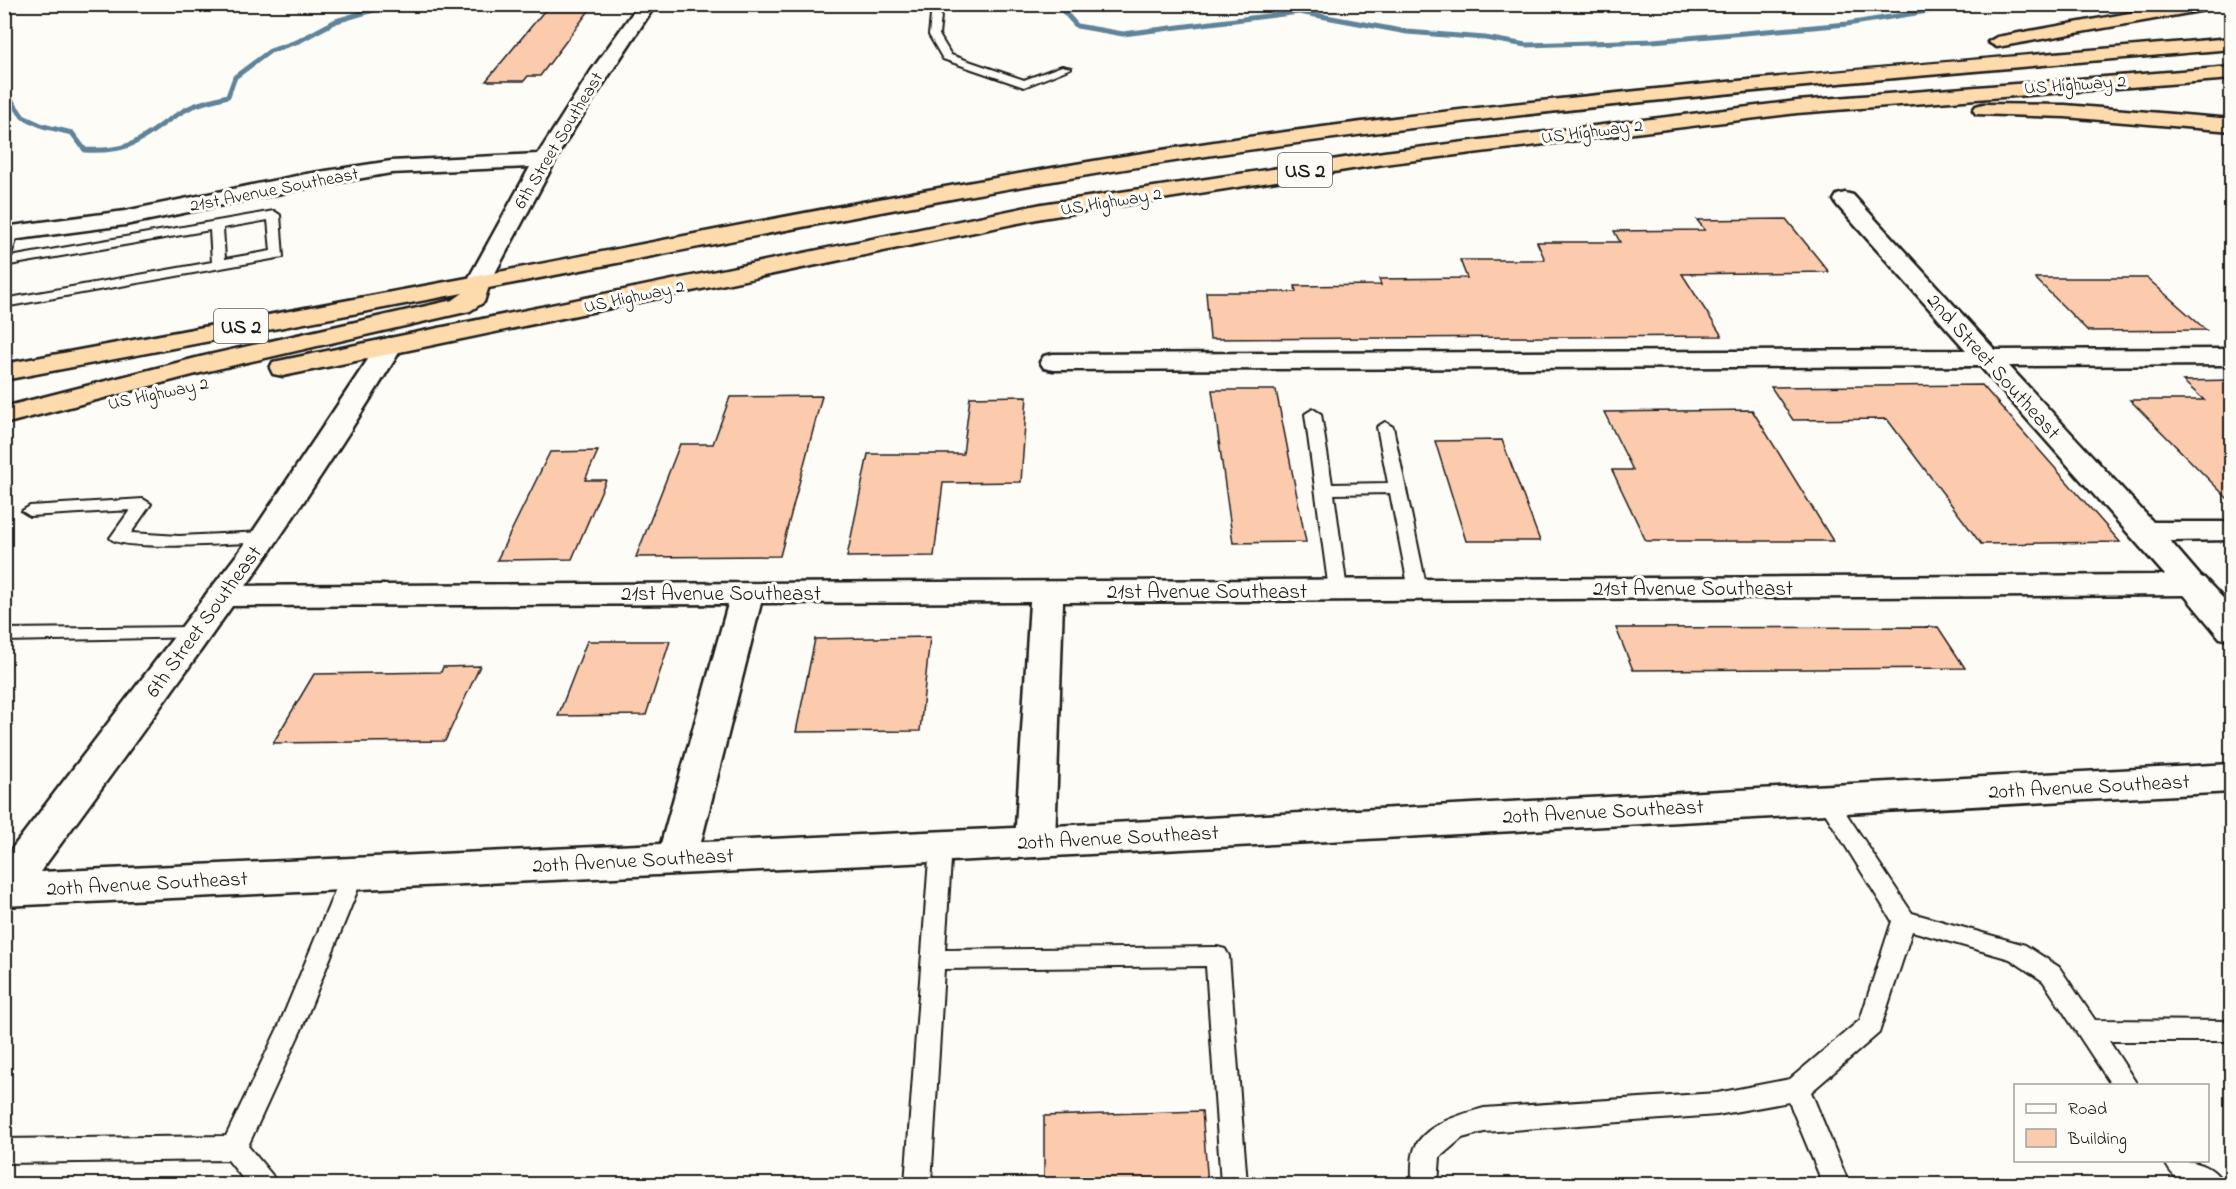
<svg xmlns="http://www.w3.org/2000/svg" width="2236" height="1189" viewBox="0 0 2236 1189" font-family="'Indie Flower',sans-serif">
<rect width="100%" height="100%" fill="#fdfcf7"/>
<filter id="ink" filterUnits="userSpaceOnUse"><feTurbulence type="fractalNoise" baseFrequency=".0167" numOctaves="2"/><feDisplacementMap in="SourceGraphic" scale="12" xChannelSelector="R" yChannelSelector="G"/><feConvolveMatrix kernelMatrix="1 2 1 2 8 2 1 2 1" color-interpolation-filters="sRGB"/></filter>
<g filter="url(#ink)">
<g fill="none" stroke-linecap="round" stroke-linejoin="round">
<path stroke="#5e8398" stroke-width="5" d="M1057,4l20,22 46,8 176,-22 108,20 78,6 41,7 127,-4 194,-17 125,-20
M4,90l19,27 20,9 29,7 13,17c56,3 59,-18 102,-41 13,-7 27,-9 41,-13l7,-19 35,-26 29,-10 37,-20 58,-17"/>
</g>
<path fill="#fccaac" stroke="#1c1c1c" stroke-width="1.5" d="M550,4h44l-54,72h-12l-4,5h-38z
M1786,219l43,53 -147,2 40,62 -512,3 -4,-47h90l-1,-6 86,-1 -2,-6 88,-1 -7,-18h85l-8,-18h83l-6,-11 91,-1 -8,-10z
M2035,278h112l59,52 -118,1z
M2232,380v123l-102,-103h74l-21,-19z
M1982,385l138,157 -139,2 -94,-125 -94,1 -22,-33z
M1212,390h64l30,152 -73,1z
M822,396l-42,160 -144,1 44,-113h33l17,-47z
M1027,396l-6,86 -78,1 -9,73 -87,1 21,-103h95l7,-57z
M1752,410l81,131h-187l-34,-71h21l-29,-58z
M1502,440l38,101h-74l-31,-100z
M598,451l-13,29h21l-34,79 -75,1 53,-108z
M1938,627l27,41 -332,2 -17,-42z
M930,637l-10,94 -124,1 19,-93z
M587,641h83l-24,74 -88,1z
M480,666l-35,75 -172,2 41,-69 127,-2 2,-5z
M1202,1111l6,74h-164v-69z"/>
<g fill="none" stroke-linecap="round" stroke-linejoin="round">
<defs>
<path id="service" d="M927,4h10l4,12 -2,19 12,20 73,25 38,-14 9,2 -47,19 -81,-28 -14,-24 2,-19z
M274,211l6,4 3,42 -279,50v-8l208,-37 -2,-32 -206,36v-28l4,-8h10l1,3 -9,24zM268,220l3,31 -46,8 -2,-31z
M1313,409l8,5 11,70 56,-1 -11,-56 8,-5 8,5 34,163 -3,4 -6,2 -9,-6 -19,-97 -56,1 13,96 -9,6 -9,-6 -24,-176z
M143,499l8,5 -20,29 48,3 85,-4 9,5 -9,5c-23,1 -143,10 -154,-4l20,-28 -100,6 -8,-5 8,-5z
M195,627l7,2 2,4 -2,4 -198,4v-12z
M1827,792l7,3 78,118 113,32 34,22 36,53 137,1v20h-123l29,45h-26l-69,-105 -33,-22 -98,-28 -33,102 -68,59 38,92h-26l-34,-82 -72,13 -233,17 -22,6 -22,19 -2,27h-26c0,-10 -1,-23 2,-33 7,-26 48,-37 70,-43l233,-15 73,-14 70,-59 32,-99 -75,-121 3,-5z
M941,837l8,2 3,6 -7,105 272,-3 8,2 4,7 18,228h-26l-15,-218 -262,3 -13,215h-26l25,-339 3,-6z
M353,865l8,3 3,6 -62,154 -54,118 24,29 4,9h-29l-19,-24 -224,3v-24l222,-3 52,-108 64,-154 3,-6z
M2164,1160c22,0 49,1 59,24 -26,3 -47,4 -59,-24z"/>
<path id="minor" d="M1845,193l8,2 142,155 237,-1v16l-223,1 144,156h79v18l-62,1 38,44 -4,7 -12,3 -1129,7 -8,240 -6,11 -14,4 -14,-4 -6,-11 15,-240 -269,1 -64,255 -6,11 -14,4 -14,-4 -6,-11 71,-254 -506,2 -12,-3 -5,-7 5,-7 12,-3 1943,-11 -185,-209 -927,4 -9,-2 -4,-6 4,-6 9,-2 913,-4 -129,-145 -3,-5 3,-5z"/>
<path id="tertiary" d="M639,4h17l-89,135 -80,149 -9,2 -9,-2 -3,-5 64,-116 -139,6 -85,15 -181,37 -121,16v-14l121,-16 181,-37 85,-13 147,-7 53,-83z
M390,338l9,2 4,6c-111,183 -237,354 -363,526l995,-45 1197,-63v28l-1197,65 -1031,49v-47l238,-311 139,-208z
M2192,575l12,3 28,30v33l-12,-3 -44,-53 4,-7z"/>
<path id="trunk" d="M478,276l9,2 3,5 -6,19 -14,9 -266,61 -200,52v-17l196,-50 253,-57 10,-7 -459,87v-16z
M390,338l9,2 4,6 -4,6 -116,24 -10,-2 -3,-6 3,-6 10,-2z"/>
<path id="motorway" d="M2179,4h40l-8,5 -214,38 -9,-5 9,-5z
M2232,38v11c-341,29 -681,56 -1019,106 -246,37 -490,88 -735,135l-9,-2 -3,-5 3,-5 9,-2c245,-47 489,-97 736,-134 338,-49 677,-75 1018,-104z
M2232,67v12l-435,34 -413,51 -342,54 -652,136 -9,-2 -4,-6 4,-6 9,-2 652,-134 342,-52 413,-51z
M1983,104l82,1 167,14v12l-167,-14 -89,-3 -3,-4 3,-4z"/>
</defs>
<use href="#service" stroke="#1c1c1c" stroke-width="4"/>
<use href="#minor" stroke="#1c1c1c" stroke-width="5"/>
<use href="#tertiary" stroke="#1c1c1c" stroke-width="5"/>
<use href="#trunk" stroke="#1c1c1c" stroke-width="5"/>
<use href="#motorway" stroke="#1c1c1c" stroke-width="5"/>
<use href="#service" fill="#fdfcf7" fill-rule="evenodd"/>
<use href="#minor" fill="#fdfcf7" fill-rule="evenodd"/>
<use href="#tertiary" fill="#fdfcf7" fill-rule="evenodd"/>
<use href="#trunk" fill="#fedbac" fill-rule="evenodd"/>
<use href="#motorway" fill="#fedbac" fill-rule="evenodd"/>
</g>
</g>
<g text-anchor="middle" stroke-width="6" stroke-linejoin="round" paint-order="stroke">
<g font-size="18" fill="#1c1c1c" stroke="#fdfcf7">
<text transform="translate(2075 84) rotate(-4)" y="6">US Highway 2</text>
<text transform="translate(1592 131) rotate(-7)" y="6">US Highway 2</text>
<text transform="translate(558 140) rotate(-59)" y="6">6th Street Southeast</text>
<text transform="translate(274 189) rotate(-11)" y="6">21st Avenue Southeast</text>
<text transform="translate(1111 201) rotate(-9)" y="6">US Highway 2</text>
<text transform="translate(634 296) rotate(-12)" y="6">US Highway 2</text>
<text transform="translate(158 393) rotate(-12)" y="6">US Highway 2</text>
</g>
<g fill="#fdfcf7" stroke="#605f5e" stroke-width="1.5">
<rect x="1278" y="153" width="54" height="34" rx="4.5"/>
<rect x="214" y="309" width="54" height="34" rx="4.5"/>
</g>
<g font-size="20" font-weight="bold" fill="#1c1c1c">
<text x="1305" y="177">US 2</text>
<text x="241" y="333">US 2</text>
</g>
<g font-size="21" fill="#1c1c1c" stroke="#fdfcf7">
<text transform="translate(1994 366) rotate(48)" y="7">2nd Street Southeast</text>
<text x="1693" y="595">21st Avenue Southeast</text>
<text x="1207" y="598">21st Avenue Southeast</text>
<text x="721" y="600">21st Avenue Southeast</text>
<text transform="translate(203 621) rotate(-54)" y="7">6th Street Southeast</text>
<text transform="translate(2089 786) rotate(-3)" y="7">20th Avenue Southeast</text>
<text transform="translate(1603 811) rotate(-3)" y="7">20th Avenue Southeast</text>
<text transform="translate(1118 837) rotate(-3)" y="7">20th Avenue Southeast</text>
<text transform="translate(633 860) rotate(-3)" y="7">20th Avenue Southeast</text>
<text transform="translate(147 883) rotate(-3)" y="7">20th Avenue Southeast</text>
</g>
</g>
<rect width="2236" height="1189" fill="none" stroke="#fdfcf7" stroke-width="24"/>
<rect x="12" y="12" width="2212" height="1165" fill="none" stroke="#1c1c1c" stroke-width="2" filter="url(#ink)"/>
<rect x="2014" y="1084" width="195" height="78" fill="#fdfcf7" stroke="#a3a29f" stroke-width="1.5"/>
<rect x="2026" y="1104" width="30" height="9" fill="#fdfcf7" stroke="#a3a29f" stroke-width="1.5"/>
<text x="2068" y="1114" font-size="18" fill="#1c1c1c">Road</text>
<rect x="2026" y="1129" width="30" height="18" fill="#fccaac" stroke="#a3a29f" stroke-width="1.5"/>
<text x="2068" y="1144" font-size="18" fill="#1c1c1c">Building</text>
</svg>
